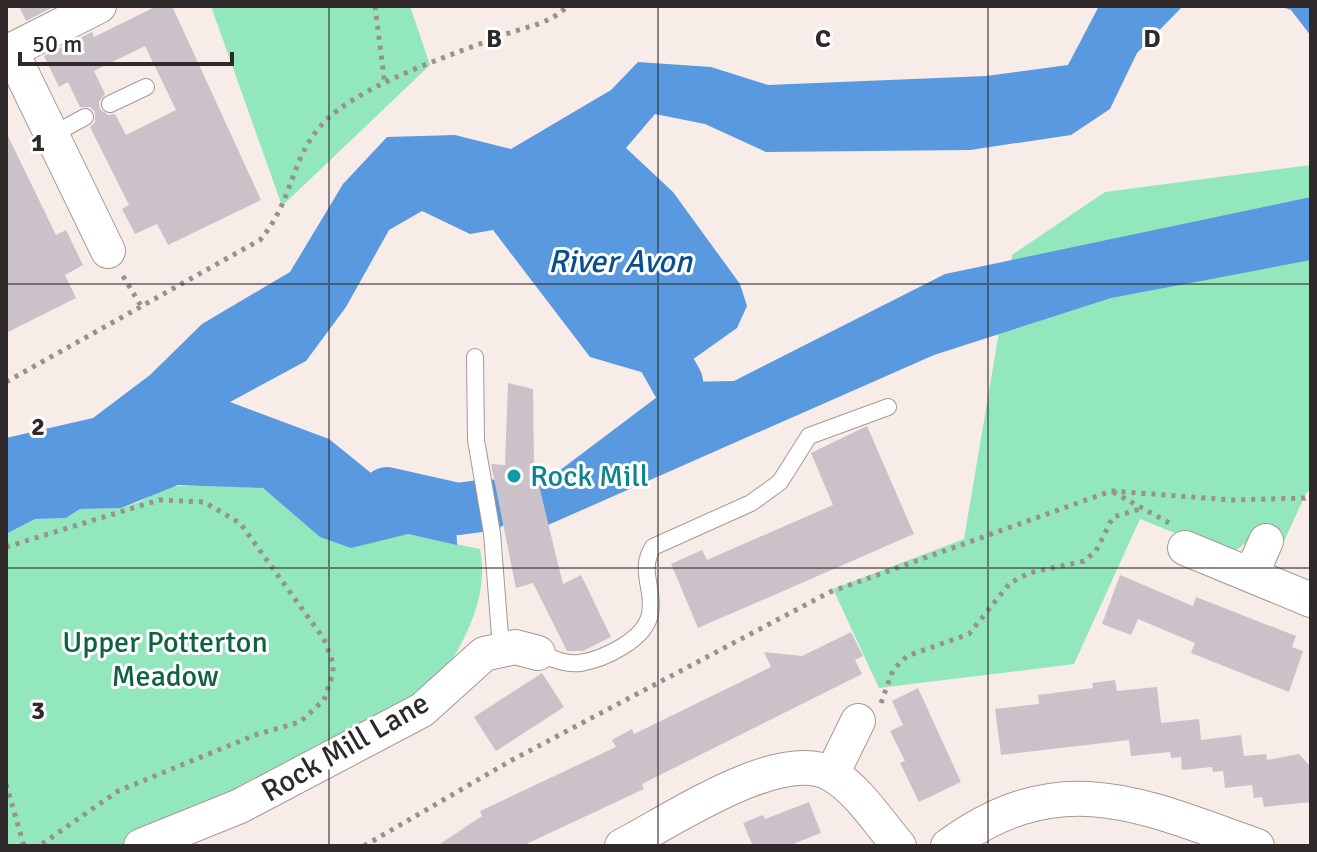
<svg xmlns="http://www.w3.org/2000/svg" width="1317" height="852" viewBox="0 0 1317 852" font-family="Signika,sans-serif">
<rect width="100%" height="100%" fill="#f8ece8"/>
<path fill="#93e7bc" d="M211,6h199l20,59 -148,141z
M1311,165v325l-5,3 -25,55 -28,-11 -23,18 -90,-36 -66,145 -195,24 -46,-99 131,-50 48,-284 93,-63z
M200,485l63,3 15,9 111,40 19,-3 72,15c10,52 -19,99 -47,141l-268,138 -42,18h-117v-312l29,-15 31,-1 14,-9 41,-1 18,-6 27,-15z"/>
<path fill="#5999e0" d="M1099,6h84l-46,47 -27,56 -39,26 -101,15 -204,2 -61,-28 -50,-10 -29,34 47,44 67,92 7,22 -10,22 -72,51 -75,-22 -97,-127 -23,4 -48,-23 -33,19 -43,77 -40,54 -76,41 99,37 47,38 64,15 15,-1 2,54 -49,-11 -57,14 -31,-11 -57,-49 -85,-3 -57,23 -41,1 -14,9 -31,1 -29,15v-96l87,-20 57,-43 52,-51 88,-52 53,-88 44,-47 68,-2 56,14 100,-59 27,-28 73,5 57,18 218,-9 82,-11z
M1279,6h32v30l-20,-26z
M1311,197v63l-200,38 -177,57 -386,170 -9,-39 138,-104 57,-1 211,-107z"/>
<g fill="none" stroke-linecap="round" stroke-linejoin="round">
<path stroke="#5999e0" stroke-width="52" d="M637,311l40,71
M387,493l71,16 29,-4"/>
</g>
<path fill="#cbc1c9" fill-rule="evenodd" d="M19,6h36l-29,15z
M157,6h15l89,194 -93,45 -11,-21 -22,10 -13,-25 7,-4 -39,-78 5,-5v-10l-5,-5h-10l-12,-25 -9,5 -15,-31 48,-24 2,5zM145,46l31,64 -50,25 -11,-21 -7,1 -8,-6 -1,-7 6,-8 -11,-23z
M6,132l50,103 10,-5 17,35 -18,10 11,23 -70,35z
M508,383l25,6 1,77 29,118 18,-9 30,62 -28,14h-16l-34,-68 -17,5 -25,-124 14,1z
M867,426l47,108 -216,94 -27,-64 31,-14 5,10 126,-55 -22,-52z
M1120,575l73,31 3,-9 100,39 -4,11 11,4 -14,41 -98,-39 4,-10 -57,-24 -7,16 -29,-11z
M851,632l12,24 -8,4 7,14 -220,110 2,5 -122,57h-85l45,-30 -2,-5 136,-64 -4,-7 20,-11 2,5 137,-67 -7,-15 38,4z
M542,673l22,34 -68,44 -22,-34z
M1115,680l2,11 40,-4 4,36 38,-4 2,21 40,-5 3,21 22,-2 1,6 32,-6 12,13v35l-47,5 -2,-10 -8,1 -2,-13 -27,3 -2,-17 -10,1 -1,-5 -30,3 -1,-13 -10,1 -1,-6 -39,4 -2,-16 -128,15 -6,-46 44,-5 -1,-9 55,-7 -1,-5z
M918,688l43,94 -42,20 -19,-39 5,-2 -15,-30 13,-6 -11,-24z
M809,802l12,31 -33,13h-35l-10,-23 20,-8 2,4z"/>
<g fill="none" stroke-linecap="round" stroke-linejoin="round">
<defs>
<path id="lane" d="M110,104l36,-17
M52,135l33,-18
M475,357l1,83 16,93 9,115
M538,653c13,5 28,12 42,10 24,-4 65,-23 70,-49 5,-25 -12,-43 3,-67l98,-44 29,-21 29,-46 79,-29"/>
<path id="street" d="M11,51l97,200
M6,53l93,-47
M1185,548l126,52
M1251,575l15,-34
M832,774l26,-53
M141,846l99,-40 182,-96 62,-56 31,-7 23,6
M622,846c49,-25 158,-100 209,-72 27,15 48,49 68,72
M948,846c112,-82 193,-41 309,0"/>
</defs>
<use href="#lane" stroke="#a49994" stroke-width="18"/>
<use href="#street" stroke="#a49994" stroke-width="36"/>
<path stroke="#99918e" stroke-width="5" stroke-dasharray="4 6" stroke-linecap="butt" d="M375,6l10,79
M123,276l18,30
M6,382l254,-142c38,-44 28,-92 78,-130 43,-32 113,-55 163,-74 22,-9 51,-12 66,-30
M1113,492l58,32
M6,547l153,-47 45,2 36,21 84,116 9,24v11l-9,26 -24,22 -45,13 -137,56 -79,55
M881,703l12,-33 14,-14 62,-22 41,-51 19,-10 55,-12 12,-10 17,-34 27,-8
M6,784l18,62
M364,846l148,-86 318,-168 281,-101 121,9 73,-2 6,-3"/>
<use href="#lane" stroke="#fff" stroke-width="16"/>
<use href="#street" stroke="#fff" stroke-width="34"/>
</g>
<path fill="none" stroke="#2f2a29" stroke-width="2" stroke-opacity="0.55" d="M329,6v840M658,6v840M988,6v840M6,284h1305M6,568h1305"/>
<circle fill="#0f9aa8" stroke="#fff" stroke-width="3" cx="514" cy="476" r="8"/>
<g text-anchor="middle" stroke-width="6" stroke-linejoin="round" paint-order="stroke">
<g font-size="30" fill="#0d838f" stroke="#fff" text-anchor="start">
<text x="530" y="486">Rock Mill</text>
</g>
<g font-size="30" fill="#0c6241" stroke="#fff">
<text x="165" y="652">Upper Potterton<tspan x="165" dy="34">Meadow</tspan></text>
</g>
<g font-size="30" fill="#2f2a29" stroke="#fff">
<text transform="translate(345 747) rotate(-30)" y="10">Rock Mill Lane</text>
</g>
<g font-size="32" font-style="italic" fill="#075090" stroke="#fff">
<text x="620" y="272">River Avon</text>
</g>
</g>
<g font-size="26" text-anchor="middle" font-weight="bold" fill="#2f2a29" stroke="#fff" stroke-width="6" stroke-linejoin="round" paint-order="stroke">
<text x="494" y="47">B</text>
<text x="823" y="47">C</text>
<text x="1152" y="47">D</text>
<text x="38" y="151">1</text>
<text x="38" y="435">2</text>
<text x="38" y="719">3</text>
</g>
<rect width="1317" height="852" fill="none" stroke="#2f2a29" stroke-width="16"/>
<path d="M20 52v12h212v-12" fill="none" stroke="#2f2a29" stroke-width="4"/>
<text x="32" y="52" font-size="24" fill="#2f2a29" stroke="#ffffff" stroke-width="6" paint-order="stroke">50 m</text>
</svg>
